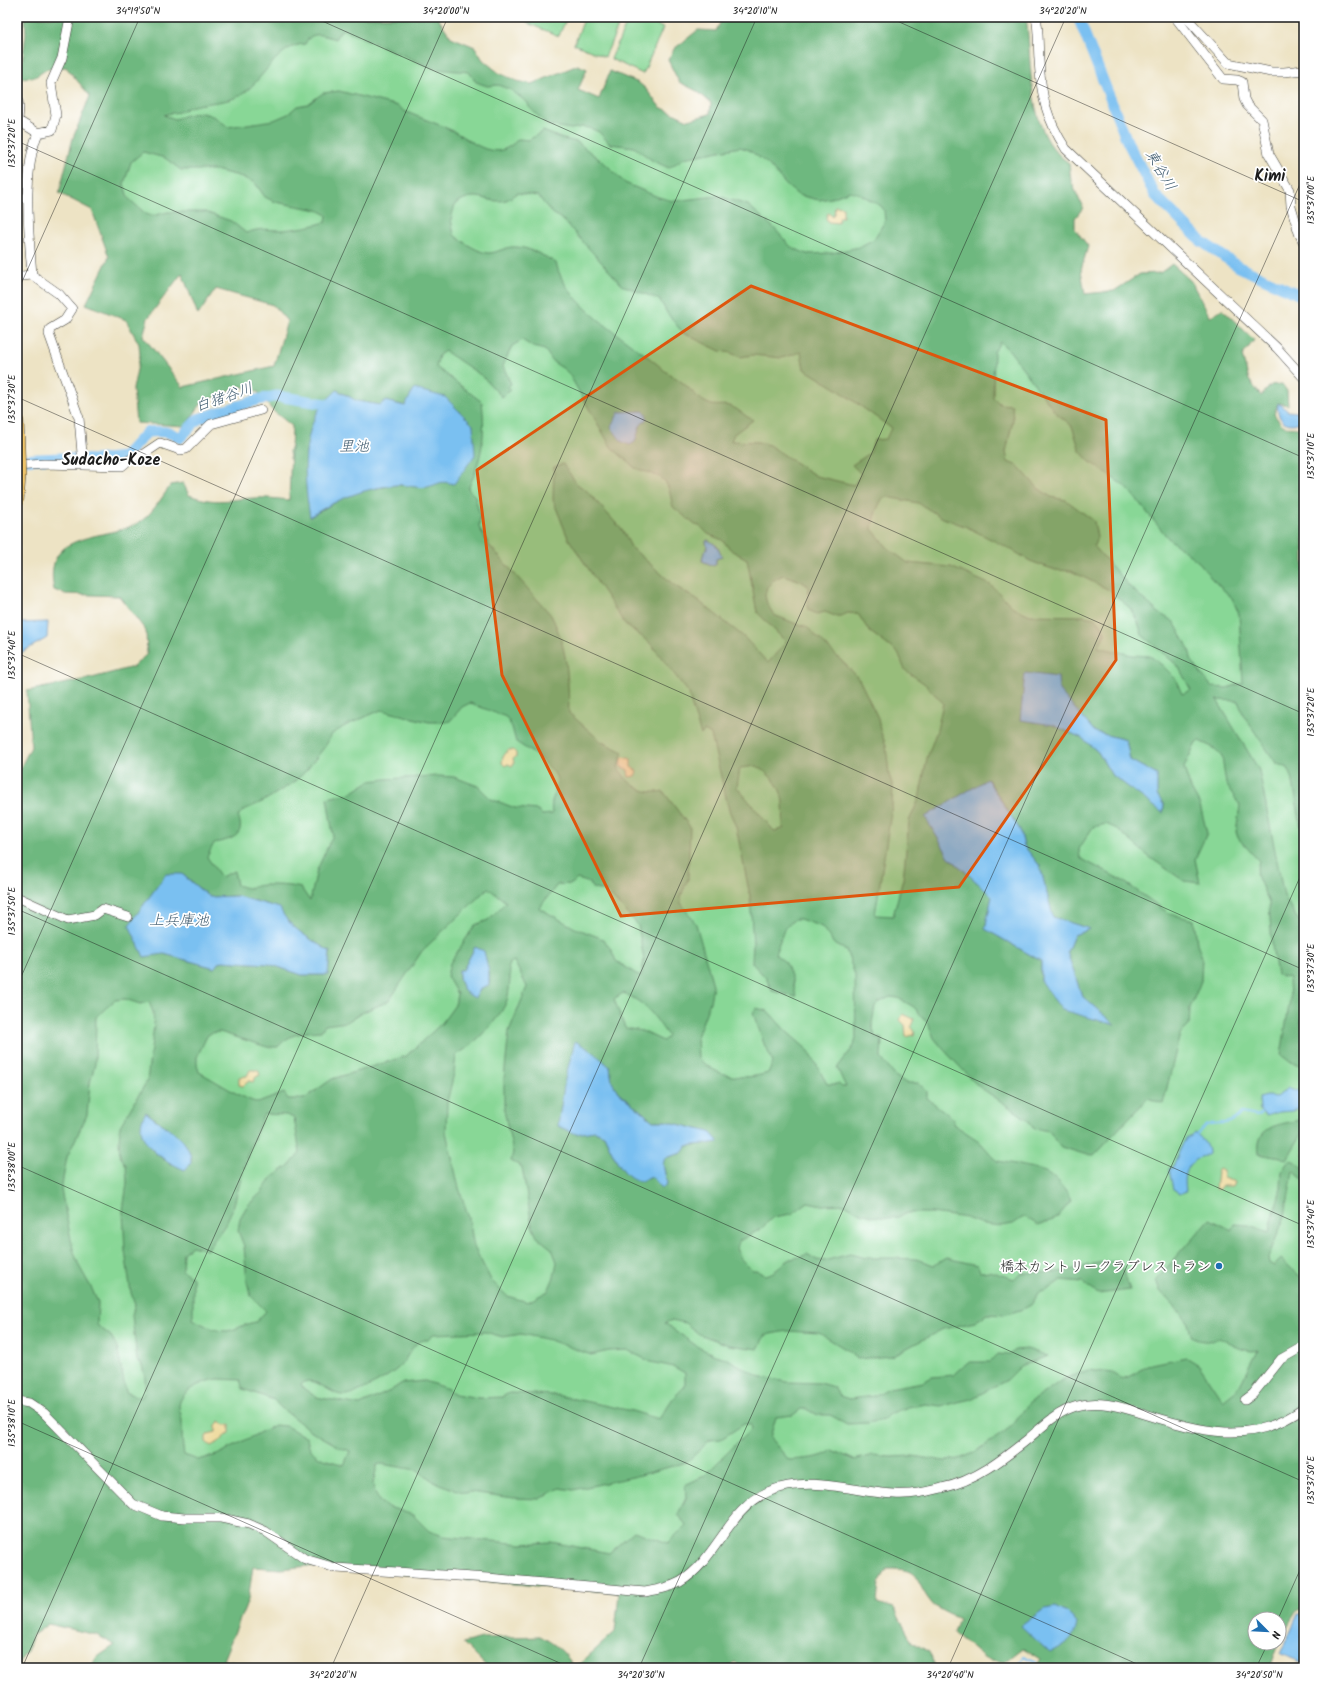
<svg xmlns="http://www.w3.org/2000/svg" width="1321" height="1685" viewBox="0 0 1321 1685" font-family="Kalam,'Klee One',sans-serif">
<rect width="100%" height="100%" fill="#fff"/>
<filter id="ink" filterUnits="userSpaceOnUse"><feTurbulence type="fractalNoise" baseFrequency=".025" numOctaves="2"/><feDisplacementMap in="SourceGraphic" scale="8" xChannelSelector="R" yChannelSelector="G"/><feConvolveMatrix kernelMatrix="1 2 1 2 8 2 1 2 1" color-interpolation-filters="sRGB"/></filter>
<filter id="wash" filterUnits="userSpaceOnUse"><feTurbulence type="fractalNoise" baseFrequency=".012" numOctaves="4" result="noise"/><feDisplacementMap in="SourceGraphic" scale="16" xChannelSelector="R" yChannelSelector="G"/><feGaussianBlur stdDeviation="0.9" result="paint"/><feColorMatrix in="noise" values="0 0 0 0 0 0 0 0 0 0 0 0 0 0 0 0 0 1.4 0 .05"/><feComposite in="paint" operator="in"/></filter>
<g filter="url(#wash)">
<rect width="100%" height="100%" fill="#ede3c4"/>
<path fill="#88d796" stroke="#527a59" d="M232,17h181l90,68 114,19 315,87 351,401 21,142v605l-76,91 -231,28 -321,122 -501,-90 -128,-238 -2,-155 267,-469 -23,-177 39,-96 -42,-59 -179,-84 29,-105z
M529,17h38l-8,19 -32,-13z
M585,17h37l-17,40 -31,-13z
M629,17h10l24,11 -20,46 -32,-15z"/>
<path fill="#6eb87f" stroke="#456a4e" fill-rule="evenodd" d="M25,17h412l14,20 24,10 8,13 16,13 18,8 15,3 46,-19 9,4 -9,21 21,9 11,-28 29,12 7,6 14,18 28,13 22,-6 1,-11 -14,-12 -18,-9 -11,-22 6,-11 24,-19 18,1 7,-14h303c7,46 -1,117 43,146l2,18 12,27 -8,10v11l13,17 -7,24 4,24 29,-3 26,-17 20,-1 12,-9 19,17 19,36 12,-8 32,31 -12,16 7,24 12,16 10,-11 11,-1 5,7 1,14 -10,-2 -4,11c14,22 16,8 30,17v403l-2,-2 -10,-55 -4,-9 -12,-5 -32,-47 -6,-15 -21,-1 42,70 25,126 12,21 8,9v79l-3,17 3,44 -14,-4 -9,-7 9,-56 -1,-21 -12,-3 -5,-29 -3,-43 -13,-30 3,-12 -21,-23 -2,-6 4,-26 -14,-22 -4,-27 -8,-9 -15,-7 -3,1 -12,26 7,21 9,16 7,28 -12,26 5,24 -16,-2 -36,-25 -31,-27 -11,-5 -13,3 -14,22 1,9 43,23 47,33 24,6 3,23 5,14 -1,24 -11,27 -1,18 -9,8 -17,70 -15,-6 -54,57 -10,-1 -23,-7 -12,-16 -16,-3 -6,-9 -49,-33 -34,-36 -10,-12 -5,-13 -15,-18 -16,-9 -8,-1 -12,6 -3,3 -3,18 3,13 7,2 -1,19 14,18 11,7h12l9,8v7l27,21 -1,5 26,17 18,20c10,1 45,8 52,13 9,7 18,17 22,27l-15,18 -18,6 -13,-8 -3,1 -9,6 -11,2 -20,-2 -16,-6 -34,-5h-27l-6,4 -8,1 -20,-2 -13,-4 -13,-8 -23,1 -14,-3 -16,12 -19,3 -12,12 -22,12 -2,7 4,11 11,11h4l10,5c12,-3 16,-12 25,-16 6,-2 11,-2 16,-5l10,6 7,1 26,-7 16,4h29l21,1 18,6 12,-7 31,7 4,7 8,-1 25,8 6,-6c12,-1 25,0 37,-1 24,-2 38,-13 64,-10l9,28 -32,4 -16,-12 -21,-2 -14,10 -8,3 -8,12 -8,4 -19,6 -17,-1 -12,8 -32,7 -51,27 -35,3 -5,-6 -33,-20 -32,-2 -22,4 -7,14 -29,-4 -30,-11 -14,-11 -13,-3 -7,3 33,24 17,8 11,3 32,18 28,6 34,1 13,4 7,9 9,3 25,-3 15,-8 34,-6 9,-5 22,-2 14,-13h22l8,-8 12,1 5,-5 12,-1 21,7 -27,10 -14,14 -36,19 -30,7 -15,-2 -18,3 -19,7 -5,5 -16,4 -21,1 -17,-9h-13l-11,-6h-5l-8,6 -17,2 -6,21 19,22c12,-1 34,-1 43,-10l22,10 19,-5 18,2 22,-1 31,5 15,-2 15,-6 26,-18 13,-10 15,-21 34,-24 26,-10 25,3 9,6 11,-4 14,-10 39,-8 13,8 24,36 15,-12 20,-39c-13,4 -28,-7 -39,-12l-7,3 -20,-3 -5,-18 -27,-29 -4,-11 54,-61 22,11 3,-6 14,1 20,7 12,-44 1,-17 7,-11 6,1 9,8v11l-11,-9 -8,45 -17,42 1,5 5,3 7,-7 23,21v330l-4,-1 -4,3 -17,28v-21h-24v24h23l-9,25h-234l6,-9 -18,-11 -18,14 -20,-3 -31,-26 5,-14c-8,-4 -24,-10 -29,-18 -17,-22 -8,-33 -43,-32l-8,14 -2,20 17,5 18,34 17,10 7,16h-185l-17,-6 -6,6h-153l40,-36 4,-39 -311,-27 -27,3 -28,-2 -5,33 -25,60 36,8h-168l5,-10 19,-13 -18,-10 -49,-11 -15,11 -6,16 -10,15v-190l2,-3 -2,-1v-106l2,-5 -2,-10v-577l14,-27 -4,-56 65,-13 41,-11 14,-13 -1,-23 -27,-35 -54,-2 -11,-4c-12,-60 47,-49 82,-66 15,-7 25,-26 35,-39l12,-2 6,12c27,10 39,4 65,3 11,-1 24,1 35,2l3,-74 -20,-16 -14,-18 -18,-6 -38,17 -17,23 -49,-3 -3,-34 7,-34 -1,-11 -13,-24 -40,-16 23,-47 -17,-47 -33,-17 14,-55 17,-42 -24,-29 -19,2 -12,8 -15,1 6,-44zM342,29l93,40 34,3 7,10 11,4 11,-1 13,5 17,13 1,4 18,18 24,4 12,-2 9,2 7,3 11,12 24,3 19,14 16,7 15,-10 56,-11 9,3 19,14 18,21 12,10 21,5 12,-2 19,-7 10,3 21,12 3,4 1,11 -11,18 -15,8 -27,6 -25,1 -16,-7 -17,-19 -26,-23 -30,-9 -45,5 -15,-4 -33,-14 -17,-17 -31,-24 -14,-3 -20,-8 -14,9 -11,-1c-22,25 -43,4 -65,-8 -16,-8 -33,-13 -49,-20l-6,-5 -59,-15 -16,2 -15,11 -11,2 -9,8 -14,6 -46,7c-20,-17 -29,-17 -53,-8l-11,-4c4,-2 10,-2 15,-3 5,-2 9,-5 14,-6 15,-4 34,-3 48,-11 22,-14 36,-50 64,-51 7,-14 17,-9 30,-5zM143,152l22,6 16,12h34l24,6 16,7 10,14 10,5 43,8 9,5 -1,7c-13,4 -30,7 -44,8 -16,0 -19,-3 -36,3l-15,-12 -26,-9h-37l-16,4 -6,-2 -18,-16 -4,-14 7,-22zM517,193l21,3 13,16 13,9 58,64 38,15 7,13 16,20 37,18 11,2 9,4 13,-2 29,3 19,-6 3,17 33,20 54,39 -5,11 -12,1 -4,13 -18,12 9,9 -7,11 -38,-9 -47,-31 -11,-3 -27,-1 3,-7 19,-14c-9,-4 -14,-11 -23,-14 -7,-2 -15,1 -21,-2 -12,-5 -17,-14 -26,-21 -5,-5 -12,-7 -18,-12 -32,-30 -99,-63 -109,-108 -11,-7 -29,-17 -43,-16 -8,0 -16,6 -24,6 -8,1 -28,-12 -35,-18l-3,-16 4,-15c24,-16 31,1 51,-4 4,-1 7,-5 11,-7zM182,273l16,42 18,-26 57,16 14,16 -13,45 -91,21 -40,-51 5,-18zM522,340l11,7 12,3 8,12 11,7 5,5 42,73 24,21 25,9 5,4 4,8 4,18 21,17 7,3 7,7 14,6 10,11 15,8 10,53 29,30 -18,21 -24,-26 -44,-35 -26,-17 -43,-38 -8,-16 -36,-40 -10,-7 -14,-20 -9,3 -1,33 15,38 57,86 25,19 39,50 2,11 10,31 3,-4 7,4 18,75 7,17 14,69 3,49 -1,18 14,15 6,13 24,6 -3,-16 -7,-18 -11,-9 10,-27 10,-8h5l22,8 12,17 12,6 9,25 1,63 -2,8 -17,22 9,19h-4l-3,-3h-12l-18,-33 -23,-20 -18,-20 -12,-3 -3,5c3,9 7,18 10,28 2,7 7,13 10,21l-5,11c-25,8 -52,4 -70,-15l-1,-21 13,-35 3,-17 -17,-61 -15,-21v-7l7,-17 2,-52 -27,-36c-19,5 -36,-7 -45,-24l5,-15 -21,-10 -33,-29c-1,-37 -1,-64 -18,-98l-62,-70 -10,-18 1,-11 -5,-20 -7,-7c14,-30 18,-54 14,-87l-46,-35 3,-12 6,-4 37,25 20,21 9,-7 -3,-3 3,-3 -8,-18 9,-20zM1000,342l10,9 45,61 17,14 8,25 9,10 38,27 41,50 32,25 11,15 21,20 7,16 4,69 -16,5 -15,-1 -20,-25 -3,-13 -15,-27 -15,-9 -29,-26 -36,-41 3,-9 -3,-16 -28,-21 -15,-3 -13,-9 -20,-22 -10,-4 -2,-10 7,-32 -1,-15 -12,-1 -7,-7 1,-45zM337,390l20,11 24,4 5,-4 19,5 37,75 -16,6 -29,-2 -33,5 -25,10 -29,17 -4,-65 13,-42zM643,411l4,7 -7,8 -1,6 -20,-20zM887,497l31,6 25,15 24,9 45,23 18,11 25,9 16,1 38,19 21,18 8,14 4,13 36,31 13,24 -9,4 -7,-16 -13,-13 -12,-9 -18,-1 -34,-8 7,-13 -3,-9 -8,-7 -10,-2 -54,-1 -17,-8 -22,-22 -40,-18 -43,-4 -19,-14 -17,-20c1,-12 5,-21 11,-31zM783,575l18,6 8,6c0,8 -3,15 -1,23l9,4 8,-2 10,4h6l7,-3 10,1 11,17 29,22 7,17 20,14 18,19 -6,27 -10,28 -8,41 -10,22 -6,58 -10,37 -18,-1 17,-109 1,-20 -4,-11 -3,-30 -6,-15 -2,-12 -18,-37 -6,-8 -48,-47 -7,-1 -25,-10 -7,-11 -2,-9 2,-8 7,-7zM1058,690l37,42 31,8 4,20 27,15v20l7,10 -1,7 -52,-38 -13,-22 -16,-14 -29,-13zM470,703l36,14 6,10 4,15c11,7 44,28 41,41 -2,13 -7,17 -5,31l-10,1 -4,-5 -23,-2 -24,-9 -13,-13 -24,-9 -16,-1 -52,3 -16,2 -19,12 -24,5 6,37 -16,35 -7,31 -9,-13c-13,-3 -24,-3 -37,-3 -15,1 -10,6 -27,0l-3,-14 -13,6 -14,-20 7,-14c15,-3 33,-6 24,-27l6,-6 18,-8 31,-19 13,-12 20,-26 6,-11 13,-8 36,-16 48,12h17l4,-1 12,-14zM757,766c28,19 27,32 26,63l-9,2 -37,-44 3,-19zM988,779l32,51 4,16 16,20 13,51 36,12 -15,6 -7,17 15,44 32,29 -73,-43v-21l-56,-32 7,-33 -42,-38 -24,-41zM182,874l27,23 28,-1 42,12c9,20 34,32 51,44l-2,23h-26l-33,-11 -48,-3 -6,7 -51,-14zM577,879l13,4 2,5 15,4 31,33 6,35 -3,17 -25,-16 -5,-12 -10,-11 -26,-10 -36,-20 18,-23 15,-1zM488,888l18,14 -18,18 -13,5 -25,38 -3,13 10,18 -2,11 -13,18 -36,33 -74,23 -28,20h-16l-4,-6 -26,10c-19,-6 -40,-21 -59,-31l-2,-8v-7l10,-21 4,-3 9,-1 47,15h11c11,-14 27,-15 43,-16l4,-6 22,-3 14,-9 28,-12 33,-50zM475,947c9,13 17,22 14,38l-8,3 -6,9c-12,-3 -17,-15 -16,-27h4zM514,961l13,26 -18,44 -5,48v31l9,42 -2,9 11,6 10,59 5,11 15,12 5,13 -3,15 -6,14 -20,11 -21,-6 -16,-16 -17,-33 -5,-29 -10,-30 -13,-56 1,-30 7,-29 2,-18c17,-9 49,-40 52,-59 1,-6 2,-13 2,-19 0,-6 -3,-8 -1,-14zM623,993c24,10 31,23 45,43l-5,5 -21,-10 -17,-3 -11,-29zM125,999l15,5 9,-2 4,10 1,13 -7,56 -27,45 -1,17 1,13 6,9 1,18 -4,28 2,40 6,42 4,11 -3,11 5,46 4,2c4,11 7,25 0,35l-15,-6 -9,-45 -6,-11 -14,-11 1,-22 -6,-14 -13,-23 -6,-17 -12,-59 6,-33 20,-42 3,-32 5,-19 1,-47 19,-17zM610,1067l2,15 6,10 35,29h12l45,11 9,10 -32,4 -5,7 -17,5 -2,5 4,21 -15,-7c-3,1 -8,4 -12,4 -18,-2 -29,-32 -36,-46l-9,-4zM146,1112c16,13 46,27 45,51l-21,1 -16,-12 -12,-17zM264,1114l22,1 8,3 6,35 -9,11 -20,14 -9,14 -15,14 -7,12 -2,13 6,15 3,36 4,14 15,15 -10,11c-9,1 -15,5 -24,8 -13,4 -28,-5 -39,-11v-41l-11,-8 1,-17 9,-7 15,4 18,-25 8,-17 15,-55zM485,1332l18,5 18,-3 29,6 41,15 18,-4 18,-1 24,12 23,5 11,6v13l-12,12 -14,21 -27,-8 -77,-16 -46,-2 -7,4 -23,1 -24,-4 -7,-5 -23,-8 -23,2 -12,8 -30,14 -44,-8 -13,-9 -2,-4c13,-11 30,13 44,11 7,0 17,-5 23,-8 10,-5 21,-11 29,-18 12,-9 14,-30 31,-29l6,-6zM218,1379l22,1 3,9 31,11 6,7 28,22 33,19 9,3 -6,14c-18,-6 -34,-6 -37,-27l-21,-12 -12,-1 -57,30 -19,5 -14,-5c-2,-11 -2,-23 -2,-34 0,-6 -3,-10 -3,-15 2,-17 26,-25 39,-27zM744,1424h6l2,4 -48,48 -19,9 1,13 -8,16 8,11 -18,18 -34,-12 -25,22 -58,-11 -29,2 -79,-8 -14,-5 -16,-16 -27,-9 -7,-5 -5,-11 -1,-6 4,-19 4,-1 36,6 19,13 30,10 4,-1 44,6 25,1 21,-11 13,2 64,-14 50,-14 23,-22 11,-1z
M1304,1119v11l-17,29 -28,-5c-4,-31 23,-29 45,-35z
M540,1636c15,8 26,16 34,32h-86l-25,-25 19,-5z"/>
<path fill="#eeda9e" stroke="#857b5d" d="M835,206l8,1v10h-3l-2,6 -10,-1 -2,-4 2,-5 4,3 2,-2z
M508,750h5l3,3v4l-3,1 1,5 -2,3 -4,-2 -3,2 -3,-3 1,-6z
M623,757l8,2v8l6,4 -2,5 -6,1 -1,-7 -8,-4z
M903,1014l11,5 -3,7 4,6 -1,3 -8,2 -1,-12 -5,-5z
M250,1070h8l2,5 -4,2 -3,5 -4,-1 -6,5 -4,-1v-8l8,-1z
M1219,1169l4,2v7l12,4 -2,4h-11l-3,3h-4l2,-17z
M220,1421l5,4h5v8l-5,2 -3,5 -11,6 -5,-4v-5l2,-3 8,-2v-7z"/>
<path fill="#7ac0f1" stroke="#4b6e86" d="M414,389l31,8 28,28 2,30 -21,29c-16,-4 -13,0 -27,3 -10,2 -21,-3 -31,-2 -31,3 -60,14 -86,32 -6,-35 -9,-74 8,-106 5,-8 13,-15 19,-21l20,11 23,4 5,-4 20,5z
M1278,403l10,8 9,1 3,5 -2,6c-15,4 -22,-6 -20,-20z
M643,411l3,2 1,5 -7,8 -5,16 -5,3 -8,-3 -11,-15 8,-15z
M708,540l9,6 5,11 -6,2v5l-2,2 -12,-5 1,-6 4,-6 -1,-8z
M48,622l-1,16 -30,17v-32z
M1025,673l33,4 1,13 36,42 31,8 4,20 27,15v20l7,10 -1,8 -52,-39 -13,-22 -16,-14 -29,-13 -33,-5z
M987,779l33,51 4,16 16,20 13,51 37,12 -16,6 -7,17 15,44 33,29 -53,-15 -21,-28v-21l-56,-32 7,-33 -43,-39 -24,-40z
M166,874h16l27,23 28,-1 43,12c8,20 33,32 50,44l-2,23h-26l-33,-11 -48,-3 -6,7 -51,-14 -20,3 -15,-32z
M475,947l9,4 5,21v13l-8,3 -6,10c-12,-5 -17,-16 -16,-28h4z
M575,1041l17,10 18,16 2,15 6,10 35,29h12l45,11 9,10 -32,4 -5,7 -17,5 -2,6 4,20 -5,4 -10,-11c-3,1 -8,4 -12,4 -18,-2 -29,-32 -36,-46l-9,-4 -19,3 -18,-8 7,-47z
M1288,1088l16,4v15l-11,4 -14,1 -13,4 -6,-5 -1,-13 8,-2 10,1z
M146,1112c16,15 46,25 45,51l-6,7c-22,-9 -57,-31 -39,-58z
M1194,1133c6,2 15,13 14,21 -3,3 -8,2 -12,5 -11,9 -12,19 -10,32l-6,3 -7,-4 -4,-22 3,1c2,-5 11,-28 14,-30 3,-2 5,-2 8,-6z
M1056,1607l11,6 10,9c-3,19 -11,22 -27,31l-29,-27 23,-17z
M1298,1614h6l-3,25 3,3v21l-24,-9z"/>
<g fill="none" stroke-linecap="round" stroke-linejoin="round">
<path stroke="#7ac0f1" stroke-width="2" d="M1197,1134c3,-3 6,-7 10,-9 13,-5 21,4 34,-12l16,3 4,-3
M1018,1668l6,-12 12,5"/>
<path stroke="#7ac0f1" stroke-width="11" d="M1078,17l49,124 28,54 46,46 38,26 65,30
M17,460l43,-2 34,2 30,-3 23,-25c13,-1 23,-1 33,6l18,-19 59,-19 20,-4 61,10"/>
</g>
</g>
<g filter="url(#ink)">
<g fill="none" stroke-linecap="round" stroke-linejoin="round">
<defs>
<path id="minor" d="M1036,17c3,13 2,29 3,43 2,36 7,58 27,89l211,199 27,30
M1175,17l48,62 14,1 5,2 2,17 3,6 15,15 7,34 21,36 1,16 8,27 5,10
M1186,17l42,46 43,9h13l20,-2
M17,93l2,14 -1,13
M17,120l21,13 14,-3 4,-15 -5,-32 11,-25 8,-41
M17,198h11
M32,275c-3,-41 -10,-104 6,-142
M22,276l10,-1 27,19 13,15 -7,11 -15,9 -1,5 30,84 4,47
M17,466l27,-2 78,2 7,-6 16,-7 15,-10 20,7 6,-1 25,-25 50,-14
M17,897l51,23 27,-5 8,-6 25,8
M1245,1400l8,-6 28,-35 23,-13
M17,1401l12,2 15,10 89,91 29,12 23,2h36l28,6 16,7 40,28 31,9 152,10 157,14c12,-2 24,-4 35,-10 38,-23 47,-73 90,-91 41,-16 83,1 124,3 16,1 33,-2 48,-6 33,-7 60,-28 86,-49 14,-12 30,-28 49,-33 21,-6 41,0 61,6 59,18 112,36 166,-4"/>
</defs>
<use href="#minor" stroke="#3b3a35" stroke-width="10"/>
<use href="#minor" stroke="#fff" stroke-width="9"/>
<defs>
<path id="highway-bridge" d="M17,419l2,58 -2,24"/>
</defs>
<use href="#highway-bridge" stroke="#3b3a35" stroke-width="14" stroke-linecap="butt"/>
<use href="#highway-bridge" stroke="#efc469" stroke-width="13"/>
</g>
</g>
<path fill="#de560d" fill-opacity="0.2" stroke="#de560d" stroke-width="3" stroke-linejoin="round" d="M751,286l355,134 10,240 -157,227 -338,29 -119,-241 -25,-205z"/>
<path fill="none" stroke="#1c1c1c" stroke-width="1" stroke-opacity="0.45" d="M313,17l991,441M888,17l416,185M17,141l1287,573M17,293l123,-276M17,397l1287,573M17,653l1287,573M17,909l1287,573M17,986l431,-969M17,1165l1129,503M17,1421l554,247M1278,1619l26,-58M22,1668l735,-1651M331,1668l735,-1651M639,1668l665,-1493M948,1668l356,-800M1256,1668l12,-25"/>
<circle fill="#1f6fb2" stroke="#fff" stroke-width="1.5" cx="1219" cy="1266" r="4"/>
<g text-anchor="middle" stroke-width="3.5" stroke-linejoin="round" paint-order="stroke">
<g font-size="14" fill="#1c1c1c" stroke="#fff" text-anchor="end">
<text x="1211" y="1271">橋本カントリークラブレストラン</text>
</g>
<g font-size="15" font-style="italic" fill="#425e71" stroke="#fff">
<text transform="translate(1161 170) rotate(59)" y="5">東谷川</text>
<text transform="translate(224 397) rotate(-19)" y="5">白猪谷川</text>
<text x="354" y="451">里池</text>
<text x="179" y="925">上兵庫池</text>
</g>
<g font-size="16" font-weight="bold" fill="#1c1c1c" stroke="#fff">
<text x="1270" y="181">Kimi</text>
<text x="111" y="465">Sudacho-Koze</text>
</g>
</g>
<rect width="1321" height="1685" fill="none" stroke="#fff" stroke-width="44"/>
<g transform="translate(1267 1631) rotate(114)"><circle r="19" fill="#ffffff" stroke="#a4a4a4"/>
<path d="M0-3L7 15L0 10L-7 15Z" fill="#1f6fb2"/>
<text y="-6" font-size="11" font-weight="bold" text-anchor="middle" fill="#1c1c1c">N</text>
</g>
<rect x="22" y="22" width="1277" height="1641" fill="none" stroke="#1c1c1c" stroke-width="1.5"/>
<g font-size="10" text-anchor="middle" fill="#1c1c1c">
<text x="138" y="14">34°19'50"N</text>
<text x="446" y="14">34°20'00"N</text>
<text x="755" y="14">34°20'10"N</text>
<text x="1063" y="14">34°20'20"N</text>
<text transform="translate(11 143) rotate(-90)" y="4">135°37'20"E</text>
<text transform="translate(1310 200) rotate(-90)" y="4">135°37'00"E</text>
<text transform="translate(11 399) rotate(-90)" y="4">135°37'30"E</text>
<text transform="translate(1310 456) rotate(-90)" y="4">135°37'10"E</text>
<text transform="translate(11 655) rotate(-90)" y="4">135°37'40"E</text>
<text transform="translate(1310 712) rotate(-90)" y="4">135°37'20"E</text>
<text transform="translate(11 911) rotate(-90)" y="4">135°37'50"E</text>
<text transform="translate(1310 968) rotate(-90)" y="4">135°37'30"E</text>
<text transform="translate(11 1167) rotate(-90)" y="4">135°38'00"E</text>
<text transform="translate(1310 1224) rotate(-90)" y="4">135°37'40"E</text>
<text transform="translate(11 1423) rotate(-90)" y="4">135°38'10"E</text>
<text transform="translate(1310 1480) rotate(-90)" y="4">135°37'50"E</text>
<text x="333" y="1678">34°20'20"N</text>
<text x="641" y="1678">34°20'30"N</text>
<text x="950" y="1678">34°20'40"N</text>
<text x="1259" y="1678">34°20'50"N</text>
</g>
</svg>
